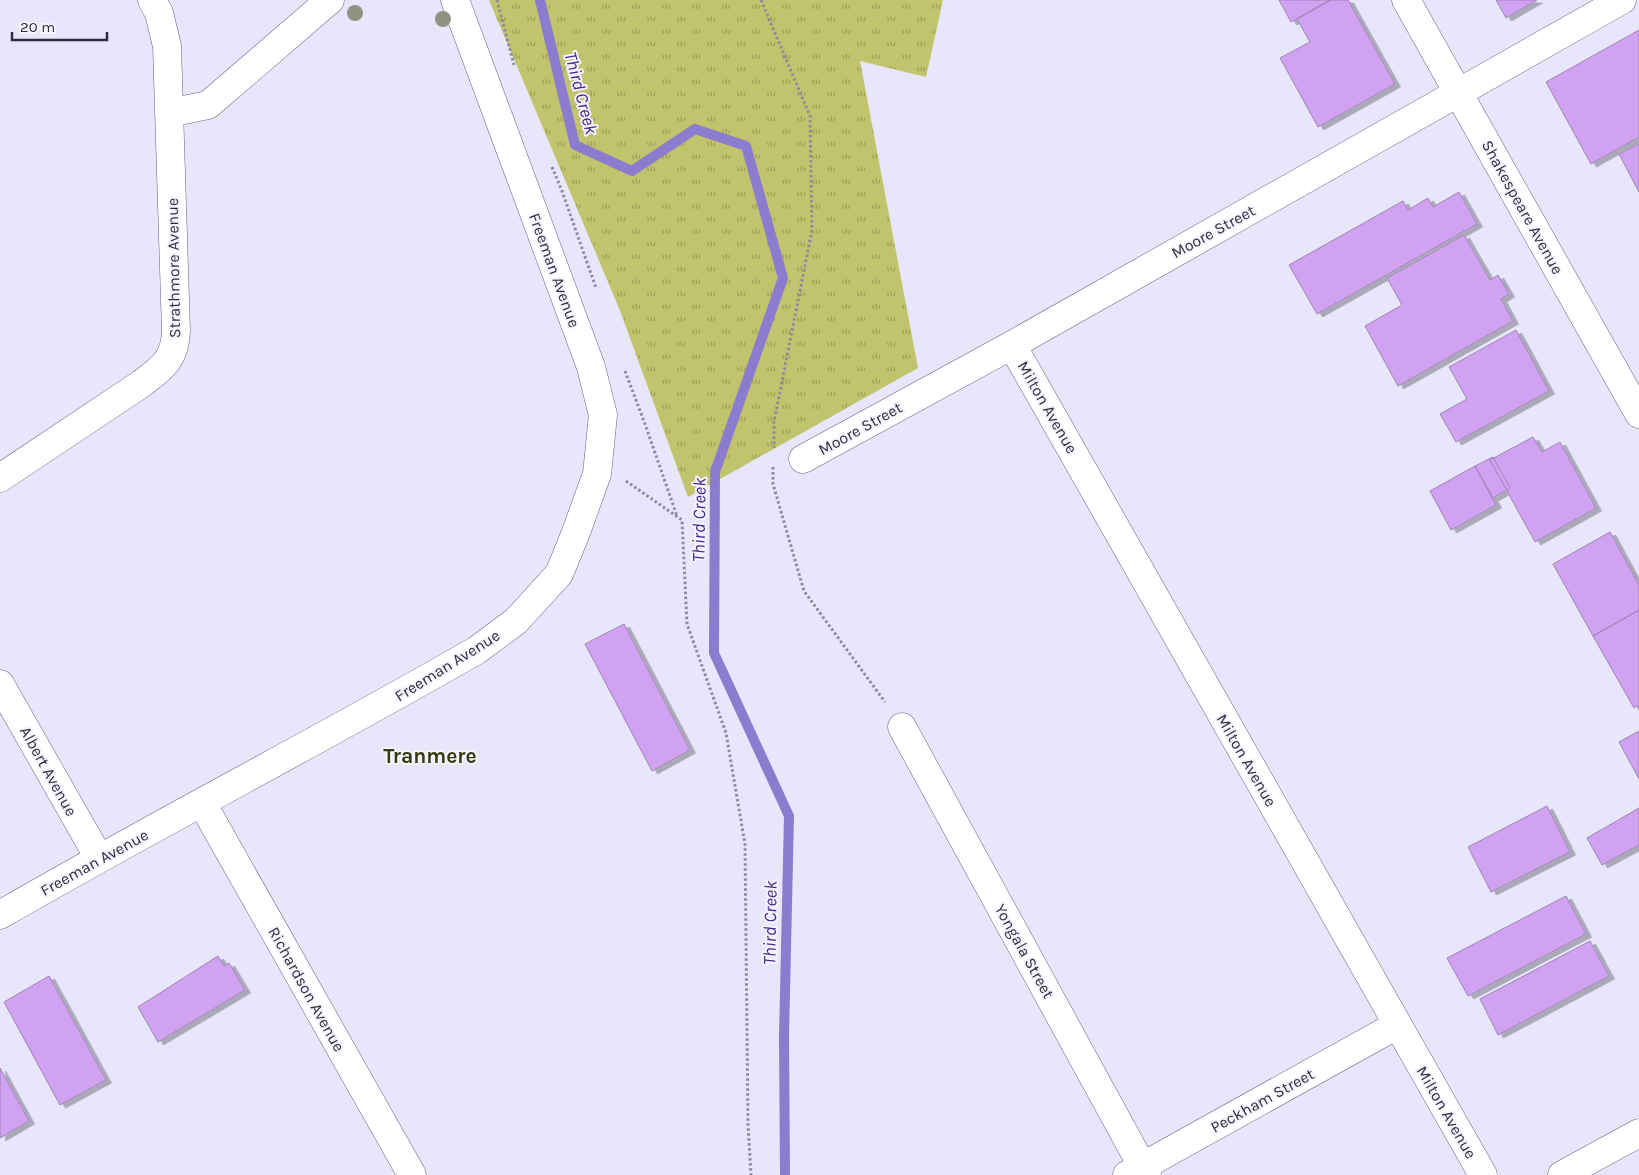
<svg xmlns="http://www.w3.org/2000/svg" width="1639" height="1175" viewBox="0 0 1639 1175" font-family="Karla,sans-serif">
<defs>
<pattern id="grass-tufts" width="24" height="20" patternUnits="userSpaceOnUse" patternTransform="scale(1.25)"><rect width="24" height="20" fill="#c1c46c"/><path d="M3 7l-1-3M5 7V3M7 7l1-3M15 17l-1-3M17 17v-4M19 17l1-3" fill="none" stroke="#9da05a"/></pattern>
<filter id="shadow"><feDropShadow dx="5.5" dy="3" stdDeviation="0" flood-color="#0004"/></filter>
</defs>
<rect width="100%" height="100%" fill="#e8e6fa"/>
<path fill="url(#grass-tufts)" d="M489,0h454l-17,77 -66,-16 58,307 -230,129 -69,-189z"/>
<g fill="none" stroke-linecap="round" stroke-linejoin="round">
<path stroke="#8b7ccf" stroke-width="10" d="M540,0l35,145 57,26 63,-42 51,17 37,132 -68,194 -1,181 75,163 -5,221 1,138"/>
</g>
<path fill="#d1a1f2" stroke="#9e86b0" filter="url(#shadow)" d="M1279,0h51l-39,22z
M1331,0h17l47,84 -77,43 -38,-69 30,-16 -13,-23z
M1496,0h41l-31,18z
M1639,30v107l-48,27 -45,-82z
M1639,144v48l-20,-38z
M1459,192l18,32 -160,90 -28,-49 114,-64 5,9 20,-12 5,9z
M1464,235l26,45 8,-5 11,19 -8,5 12,22 -115,65 -33,-60 37,-21 -15,-27z
M1516,330l33,61 -93,51 -16,-28 27,-15 -18,-32z
M1533,437l9,15 18,-10 36,66 -61,34 -45,-82z
M1493,457l17,31 -17,10 -18,-32z
M1475,466l21,39 -45,25 -21,-39z
M1610,532l29,53v25l-46,26 -40,-72z
M1639,610v95l-5,3 -41,-72z
M624,624l66,126 -38,21 -67,-127z
M1639,731v48l-20,-37z
M1547,806l23,46 -79,40 -23,-45z
M1639,808v37l-37,20 -15,-27z
M1566,896l20,38 -118,62 -21,-38z
M1590,941l19,35 -111,59 -18,-36z
M218,956l6,10 5,-3 16,27 -87,52 -20,-35z
M49,976l57,104 -46,25 -56,-103z
M0,1068l29,53 -29,17z"/>
<g fill="none" stroke-linecap="round" stroke-linejoin="round">
<defs>
<path id="street" d="M1406,0l233,414
M169,113l39,-8 122,-105
M1012,345l471,830
M803,459l209,-114 610,-345
M0,478l141,-94c21,-16 34,-24 35,-53l-9,-285 -8,-33 -7,-13
M0,684l99,174
M902,727l245,448
M202,803l210,372
M0,915c157,-91 319,-174 477,-265l39,-29 43,-47 16,-39 22,-61 6,-59 -12,-48 -136,-367
M1127,1175l270,-150
M1562,1175l77,-42"/>
</defs>
<use href="#street" stroke="#66608a" stroke-width="29"/>
<path stroke="#8d8a9e" stroke-width="3" stroke-dasharray="2.5 2.5" stroke-linecap="butt" d="M497,0l17,65
M761,0l49,116 2,114 -38,192v26
M552,167l10,24 34,97
M625,371l20,53 32,92
M773,467v17l31,107 81,111
M626,481l56,39 5,104 39,109 19,111 3,280 3,51"/>
<use href="#street" stroke="#fff" stroke-width="28"/>
</g>
<g fill="#919183">
<circle cx="355" cy="13" r="8"/>
<circle cx="443" cy="19" r="8"/>
</g>
<g text-anchor="middle" stroke-width="4" stroke-linejoin="round" paint-order="stroke">
<g font-size="16" fill="#302d40" stroke="#f5f4fe">
<text transform="translate(1523 207) rotate(61)" y="6">Shakespeare Avenue</text>
<text transform="translate(1213 231) rotate(-29)" y="6">Moore Street</text>
<text transform="translate(173 268) rotate(-91)" y="6">Strathmore Avenue</text>
<text transform="translate(555 270) rotate(70)" y="6">Freeman Avenue</text>
<text transform="translate(1048 407) rotate(60)" y="6">Milton Avenue</text>
<text transform="translate(860 428) rotate(-29)" y="6">Moore Street</text>
<text transform="translate(447 665) rotate(-32)" y="6">Freeman Avenue</text>
<text transform="translate(1247 760) rotate(60)" y="6">Milton Avenue</text>
<text transform="translate(49 771) rotate(61)" y="6">Albert Avenue</text>
<text transform="translate(94 862) rotate(-29)" y="6">Freeman Avenue</text>
<text transform="translate(1025 951) rotate(61)" y="6">Yongala Street</text>
<text transform="translate(307 989) rotate(61)" y="6">Richardson Avenue</text>
<text transform="translate(1262 1100) rotate(-29)" y="6">Peckham Street</text>
<text transform="translate(1447 1112) rotate(60)" y="6">Milton Avenue</text>
</g>
<g font-size="18" font-style="italic" fill="#46298b" stroke="#f5f4fe">
<text transform="translate(581 93) rotate(75)" y="6">Third Creek</text>
<text transform="translate(699 520) rotate(-89)" y="6">Third Creek</text>
<text transform="translate(770 923) rotate(-89)" y="6">Third Creek</text>
</g>
<g font-size="21" font-weight="bold" fill="#37380f" stroke="#f5f4fe">
<text x="430" y="763">Tranmere</text>
</g>
</g>
<path d="M12 32v8h95v-8" fill="none" stroke="#302d40" stroke-width="2.5"/>
<text x="20" y="32" font-size="15" fill="#302d40" stroke="#f5f4fe" stroke-width="4" paint-order="stroke">20 m</text>
</svg>
